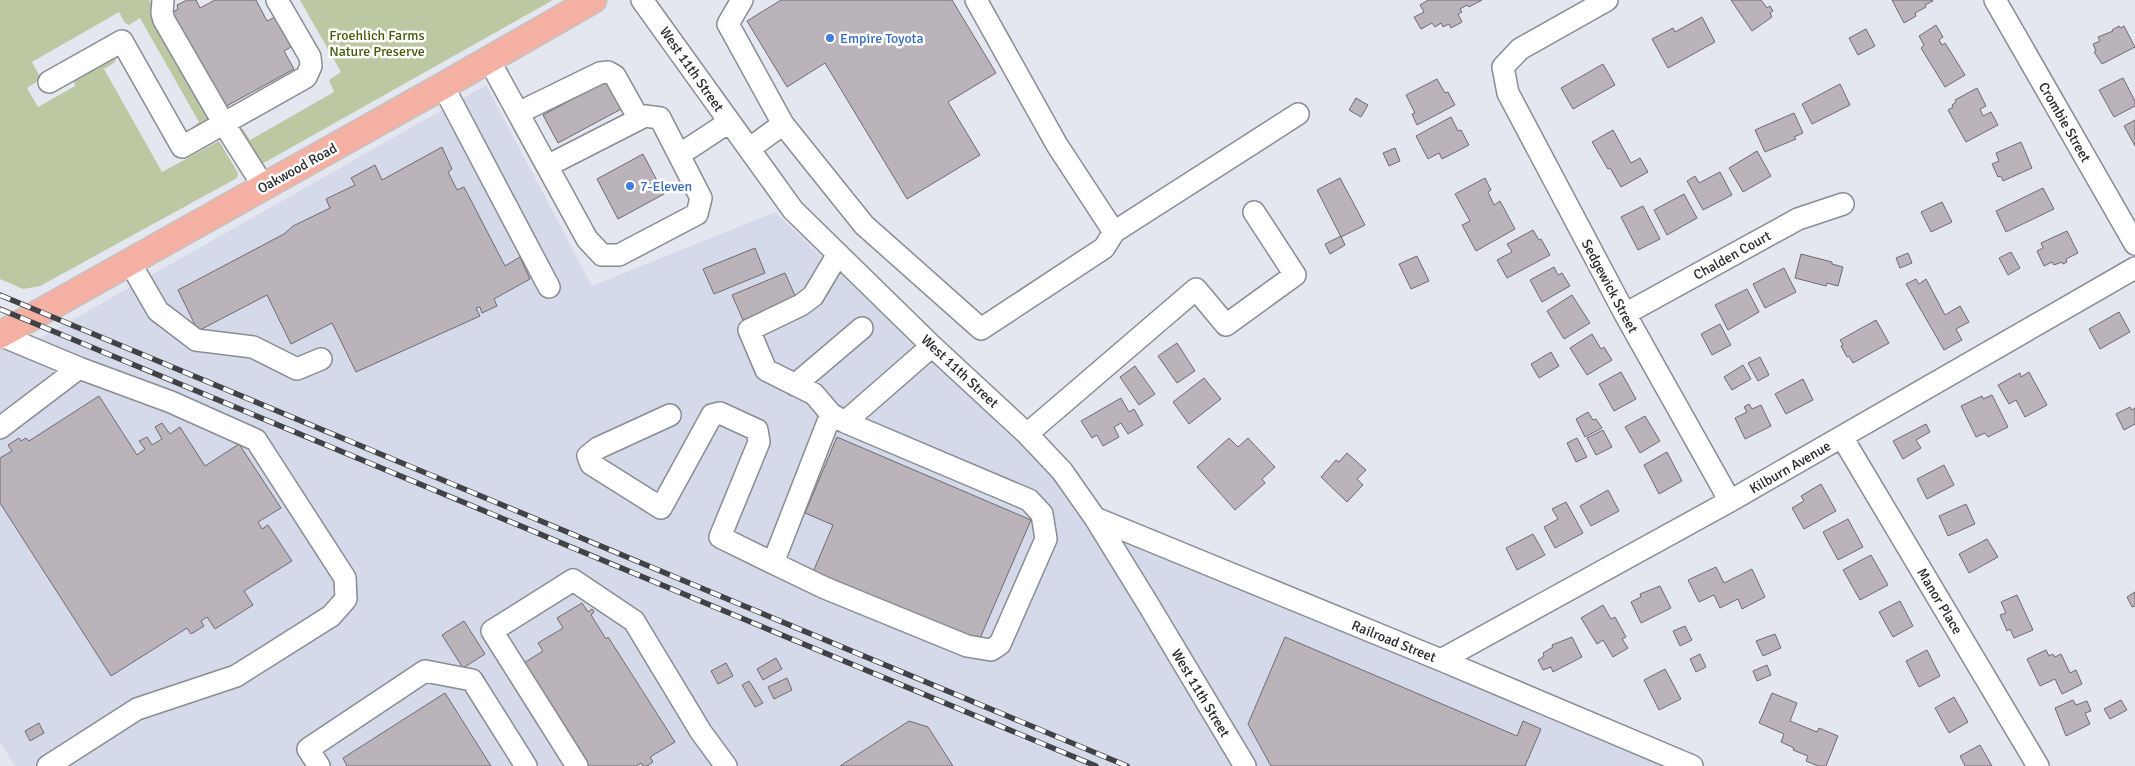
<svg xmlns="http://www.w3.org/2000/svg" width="2135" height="766" viewBox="0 0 2135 766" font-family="Signika,sans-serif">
<rect width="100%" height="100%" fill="#e4e7ef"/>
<path fill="#d4dae9" d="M486,85l106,201 183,-74 272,258 37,51 584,245h-1653l-15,-24v-411l30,13z"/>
<path fill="#bbc8a2" d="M0,0h149l4,7 1,15 54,96 -1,6 -15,8 -4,-1 11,-9 -59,-104 -11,7 -4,-2 -6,-11 -87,50 9,17 -14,9 11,19 37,-21 -1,-5 1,-3 37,-20 4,1 -1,3 -11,7 58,103 57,-31 19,32 -1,5 -197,108 -17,3 -23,-10z
M300,0h253l-293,165 -21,-37 4,1 7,11 84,-48 -5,-12 12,-8z"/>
<path fill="#bab3b9" stroke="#706a70" d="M187,0h9l4,8 15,-8h41l11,21 8,-4 16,30 -7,4 10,18 -71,39 -52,-95 7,-4 -1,-4z
M781,0h171l44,73 -48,29 32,53 -73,44 -82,-136 -38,24 -40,-66z
M1428,0h54l-13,7 -2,-2 -7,4 2,3 -4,2 4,8 -11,6 -2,-4 -6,3 -2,-4 -6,4 -3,-4 -11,6 -7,-12 10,-5 -4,-7z
M1731,0h30l6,8 3,-2 3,5 -3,2 2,4 -20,14z
M1892,0h40l1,1 -8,4 1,2 -11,6 1,3 -12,7z
M1702,17l13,25 -47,26 -16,-29 21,-11 2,4z
M1936,25l7,12 -4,3 3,5 3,-2 20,32 -20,12 -24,-39 3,-3 -5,-9z
M2119,26l1,2 4,-2 11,21 -33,17 -8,-12 2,-1 -3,-7 7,-3 -2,-4 15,-6 -1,-1z
M1866,29l9,17 -17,9 -9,-17z
M1603,64l12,21 -42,24 -12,-21z
M2123,78l12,23v5l-21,11 -15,-27z
M610,79l15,28 -67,36 -15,-28z
M1437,79l8,14 3,-1 7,13 -38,20 -5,-11 3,-1 -9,-18z
M1840,84l10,21 -38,19 -10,-20z
M1977,88l9,18 -6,3 3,7 8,-4 7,13 -32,17 -18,-32 5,-3 -1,-2 4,-3 -1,-2z
M1356,98l12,7 -7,12 -12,-7z
M1794,113l9,20 -9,4 2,2 -31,13 -10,-22z
M1451,117l7,14 3,-1 8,15 -27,14 -3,-6 -11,6 -12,-23z
M2135,120v26l-11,-20z
M1613,130l18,33 9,-5 8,14 -27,15 -11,-19 -2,1 -16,-27z
M2021,142l11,26 -29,13 -2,-5 -3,1 -6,-13 7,-3 -3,-8z
M442,147l10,22 -4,3 9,18 7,-3 41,79 15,-9 10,22 -36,20 3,7 -15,7 -2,-6 -4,1 4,8 -124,56 -24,-49 -41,21 -24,-49 -69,36 -20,-41 106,-56 9,-8 37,-18 -4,-9 29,-14 -4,-7 24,-13 7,15z
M1395,148l5,13 -11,5 -6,-13z
M1757,151l14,25 -28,16 -14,-24z
M643,154l21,40 -46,25 -21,-40z
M1720,172l12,23 -29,15 -16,-29 8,-5 4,7z
M1340,178l25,47 -24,12 -24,-47z
M1485,178l6,12 -3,2 6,13 6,-4 15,28 -39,22 -14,-26 8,-4 -15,-27z
M2043,188l11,21 -48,23 -10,-21z
M1684,194l13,24 -30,17 -13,-25z
M1942,202l10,20 -21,10 -10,-20z
M1643,206l17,33 -22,11 -17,-33z
M1533,230l6,10 2,-1 9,16 -43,23 -10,-18 15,-8 -5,-8z
M2067,231l11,22 -12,6 1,3 -4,2 -1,-2 -8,3 -2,-3 -8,4 -7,-15 6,-3 -2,-5z
M1341,236l4,9 -15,9 -5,-10z
M755,248l10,25 -51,21 -11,-25z
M2011,252l9,16 -12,7 -9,-17z
M1908,253l4,10 -12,5 -4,-10z
M1801,254l31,8v2l11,3 -5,19 -11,-3 -1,3 -31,-8z
M1417,256l12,25 -18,8 -12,-25z
M1554,267l4,8 4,-2 8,13 -28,16 -12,-22z
M1784,268l12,24 -31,16 -12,-24z
M785,273l11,25 -53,22 -11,-25z
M1916,279l3,5 7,-5 19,36 15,-9 9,16 -13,7 6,11 -18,10 -38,-66z
M1747,289l12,23 -31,18 -13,-25z
M1572,295l18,28 -26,16 -17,-28z
M2119,312l11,20 -30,17 -11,-20z
M1876,320l13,23 -36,20 -4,-7 -2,1 -6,-11 2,-1 -3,-5z
M1720,324l11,21 -19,10 -11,-21z
M1592,334l9,15 3,-2 8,13 -25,15 -17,-27z
M1177,343l18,28 -18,12 -19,-27z
M1551,352l8,14 -20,12 -8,-14z
M1760,357l9,18 -11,6 -10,-18z
M1743,365l8,14 -19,11 -8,-13z
M1135,366l20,28 -16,11 -19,-28z
M1621,372l15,27 -22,12 -15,-27z
M2029,372l18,33 -22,12 -9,-17 -7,4 -11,-19 22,-12 1,4z
M1204,378l17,21 -32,25 -16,-22z
M1803,379l10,21 -27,14 -11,-20z
M1992,395l16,32 -20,10 -3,-4 -9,4 -15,-31 21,-10 1,3z
M99,396l38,59 8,-6 -6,-8 8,-4 5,8 10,-6 -7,-12 7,-4 8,11 10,-7 25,39 34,-22 42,64 -23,14 4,7 6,-4 24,36 -48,30 9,14 -38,24 -8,-12 -6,4 3,5 -13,8 -4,-6 -76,48 -111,-173v-45l12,-7 -4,-6 11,-7 2,3 5,-3 3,3z
M1121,398l8,14 5,-3 9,16 -15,9 -7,-11 -7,4 5,10 -16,9 -6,-11 -5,3 -11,-17z
M1749,404l3,5 9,-4 10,21 -26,13 -10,-21 12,-6 -3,-5z
M2130,407l2,3 3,-2v16l-11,6 -8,-16z
M1588,412l5,8 3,-1 6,9 -17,9 -9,-18z
M1645,416l15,25 -20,12 -15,-26z
M1926,424l4,8 -14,8 5,8 -18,11 -10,-18z
M1603,430l9,17 -16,8 -9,-17z
M837,437l194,83 -53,123 -165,-71 20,-47 -28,-12z
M1229,438l9,9 10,-9 27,29 -13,12 3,4 -30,27 -38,-43z
M1577,438l10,19 -11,5 -9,-19z
M1667,452l15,29 -23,13 -15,-29z
M1347,453l19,17 -9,9 6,6 -16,17 -26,-25 15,-17 3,2z
M1944,465l10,20 -27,14 -10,-20z
M1821,484l15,27 -32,18 -12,-21 12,-7 -3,-5z
M1608,490l11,21 -28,15 -11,-20z
M1566,502l17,31 -28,15 -11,-21 14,-8 -6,-10z
M1966,504l9,20 -27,12 -9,-20z
M1848,519l15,28 -25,13 -15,-28z
M1533,534l12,21 -28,15 -11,-22z
M1987,539l11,18 -29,16 -10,-19z
M1871,555l17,30 -28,15 -17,-30z
M1716,567l8,16 28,-14 13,28 -23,12 -4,-10 -18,9 -6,-13 -15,7 -11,-22z
M1660,586l11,22 -30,15 -10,-21 10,-5 -1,-3z
M2135,592v14l-3,1 -5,-10z
M2017,595l16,35 -19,8 -4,-9 -3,2 -7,-16 6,-2 -5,-11z
M1900,601l13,25 -20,11 -14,-25z
M582,603l6,9 4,-3 2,3 -3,3 15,24 2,-2 67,105 -25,15 3,5 -6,4h-4l-2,-3 -5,3h-47l-65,-103 19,-12 -5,-8 25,-15 -6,-10z
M1603,605l8,14 4,-2 11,20 -4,2 6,9 -15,9 -10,-17 -6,4 -16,-26z
M464,621l21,33 -22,14 -21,-33z
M1685,626l7,14 -12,6 -7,-15z
M1775,634l6,14 -18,8 -7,-15z
M1285,637l232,99 6,-15 18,8 -16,37h-254l-23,-42z
M1572,637l10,20 -29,15 -2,-5 -8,3 -5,-10 6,-4 -1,-3 10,-6 -1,-2z
M1927,650l13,26 -21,11 -13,-26z
M2046,650l3,6 4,-2 2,3 6,-3 9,19 6,-3 6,14 -20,10 -7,-15 -15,7 -13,-27z
M1700,654l6,13 -10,5 -6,-13z
M776,658l6,11 -19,11 -6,-11z
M726,663l7,13 -15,8 -7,-13z
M1767,665l4,10 -14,6 -4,-10z
M1665,669l16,30 -22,11 -15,-30z
M787,678l5,12 -18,9 -6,-12z
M749,681l14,22 -8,4 -13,-22z
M445,693l46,73h-144l-4,-8z
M1772,693l25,10 -7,18 27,11 2,-4 19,8 -12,30h-8l-12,-5 2,-5 -15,-6 1,-2 -13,-6 3,-8 -25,-11z
M1954,697l14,25 -19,11 -14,-25z
M2073,700l3,5 11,-4 4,10 -6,2 5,11 -24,12 -11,-28z
M2121,700l6,10 -17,9 -6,-10z
M909,721l19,6 25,39h-113z
M39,723l5,10 -14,8 -5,-10z
M1980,745l12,21h-27l-5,-10z"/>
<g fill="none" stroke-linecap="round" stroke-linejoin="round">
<defs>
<path id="minor" d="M163,0l-1,13 2,7 60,104 40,63
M642,0l151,210 139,136 95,88 35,37 33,47 53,86 97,162
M742,0l-14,24 55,100 -34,25
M1607,0l-87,49 -17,18 5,26 117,221 105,187
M1995,0l140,244
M489,60l98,179 15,16h17l78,-41 4,-16 -22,-43 50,-33
M49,82l73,-41 60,106 124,-70 5,-11 -1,-9 -33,-57
M443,86l106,201
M518,113l82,-40 8,-1 7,4 24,43
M783,124l81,101 117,104 123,-81 10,-16 -57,-87 -81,-145
M547,166l98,-50 15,2 19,37
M1114,232l184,-118
M129,261l29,50 38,29 57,7 44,22 24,-10
M1625,314l173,-95 45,-15
M0,335l79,33
M795,385l67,-57
M831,414l-17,-20 -48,-24 -17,-40 52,-25 12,-9 25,-42
M670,415l-72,33 -10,8 3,8 70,44 51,-93 8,-2 37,17 2,12 -39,95 53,26
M845,422l-14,-8 -58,149 52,25 142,58 24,4 9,-6 46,-105 -4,-25 -13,-14 -184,-78 87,-76
M0,428l79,-60 92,34 85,38 89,138 1,21 -15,17 -95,60 -99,33 -89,57
M1027,434l169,-145 30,36 69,-50 -41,-63
M1842,437l196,329
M1095,518l346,142 251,106
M1441,660l289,-159 405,-233
M319,766l-11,-17 117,-78 47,9 54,86
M577,766l-85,-135 81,-51 61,41 67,111 25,34"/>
<path id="major" d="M0,335l443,-249 150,-86"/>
</defs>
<use href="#minor" stroke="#8a8c93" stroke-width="24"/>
<use href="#major" stroke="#c3c3c4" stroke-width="29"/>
<use href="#minor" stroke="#fff" stroke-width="21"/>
<use href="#major" stroke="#f5b0a4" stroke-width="26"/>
<defs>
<path id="rail" d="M0,295l1127,471
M0,309l1096,457"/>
</defs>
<use href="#rail" stroke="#414246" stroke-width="5.5"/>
<use href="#rail" stroke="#fff" stroke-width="4" stroke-dasharray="11" stroke-linecap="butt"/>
</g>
<g fill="#3f7fe0" stroke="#fff" stroke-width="2">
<circle cx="830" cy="38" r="5"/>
<circle cx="630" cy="186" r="5"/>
</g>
<g text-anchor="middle" stroke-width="5" stroke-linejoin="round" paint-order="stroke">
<g font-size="14" fill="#475a09" stroke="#fff">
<text x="377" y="40">Froehlich Farms<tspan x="377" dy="16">Nature Preserve</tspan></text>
</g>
<g font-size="14" fill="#366cbe" stroke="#fff" text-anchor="start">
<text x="840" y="43">Empire Toyota</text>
<text x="640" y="191">7-Eleven</text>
</g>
<g font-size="14" fill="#27282b" stroke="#fff">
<text transform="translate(692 69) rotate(55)" y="5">West 11th Street</text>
<text transform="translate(2065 122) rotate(60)" y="5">Crombie Street</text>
<text transform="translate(297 168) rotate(-29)" y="5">Oakwood Road</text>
<text transform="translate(1732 255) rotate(-29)" y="5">Chalden Court</text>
<text transform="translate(1610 286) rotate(62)" y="5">Sedgewick Street</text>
<text transform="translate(960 371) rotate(43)" y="5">West 11th Street</text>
<text transform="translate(1790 467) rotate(-30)" y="5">Kilburn Avenue</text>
<text transform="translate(1940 601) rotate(59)" y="5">Manor Place</text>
<text transform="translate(1394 641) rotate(22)" y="5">Railroad Street</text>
<text transform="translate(1201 693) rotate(59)" y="5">West 11th Street</text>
</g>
</g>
</svg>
